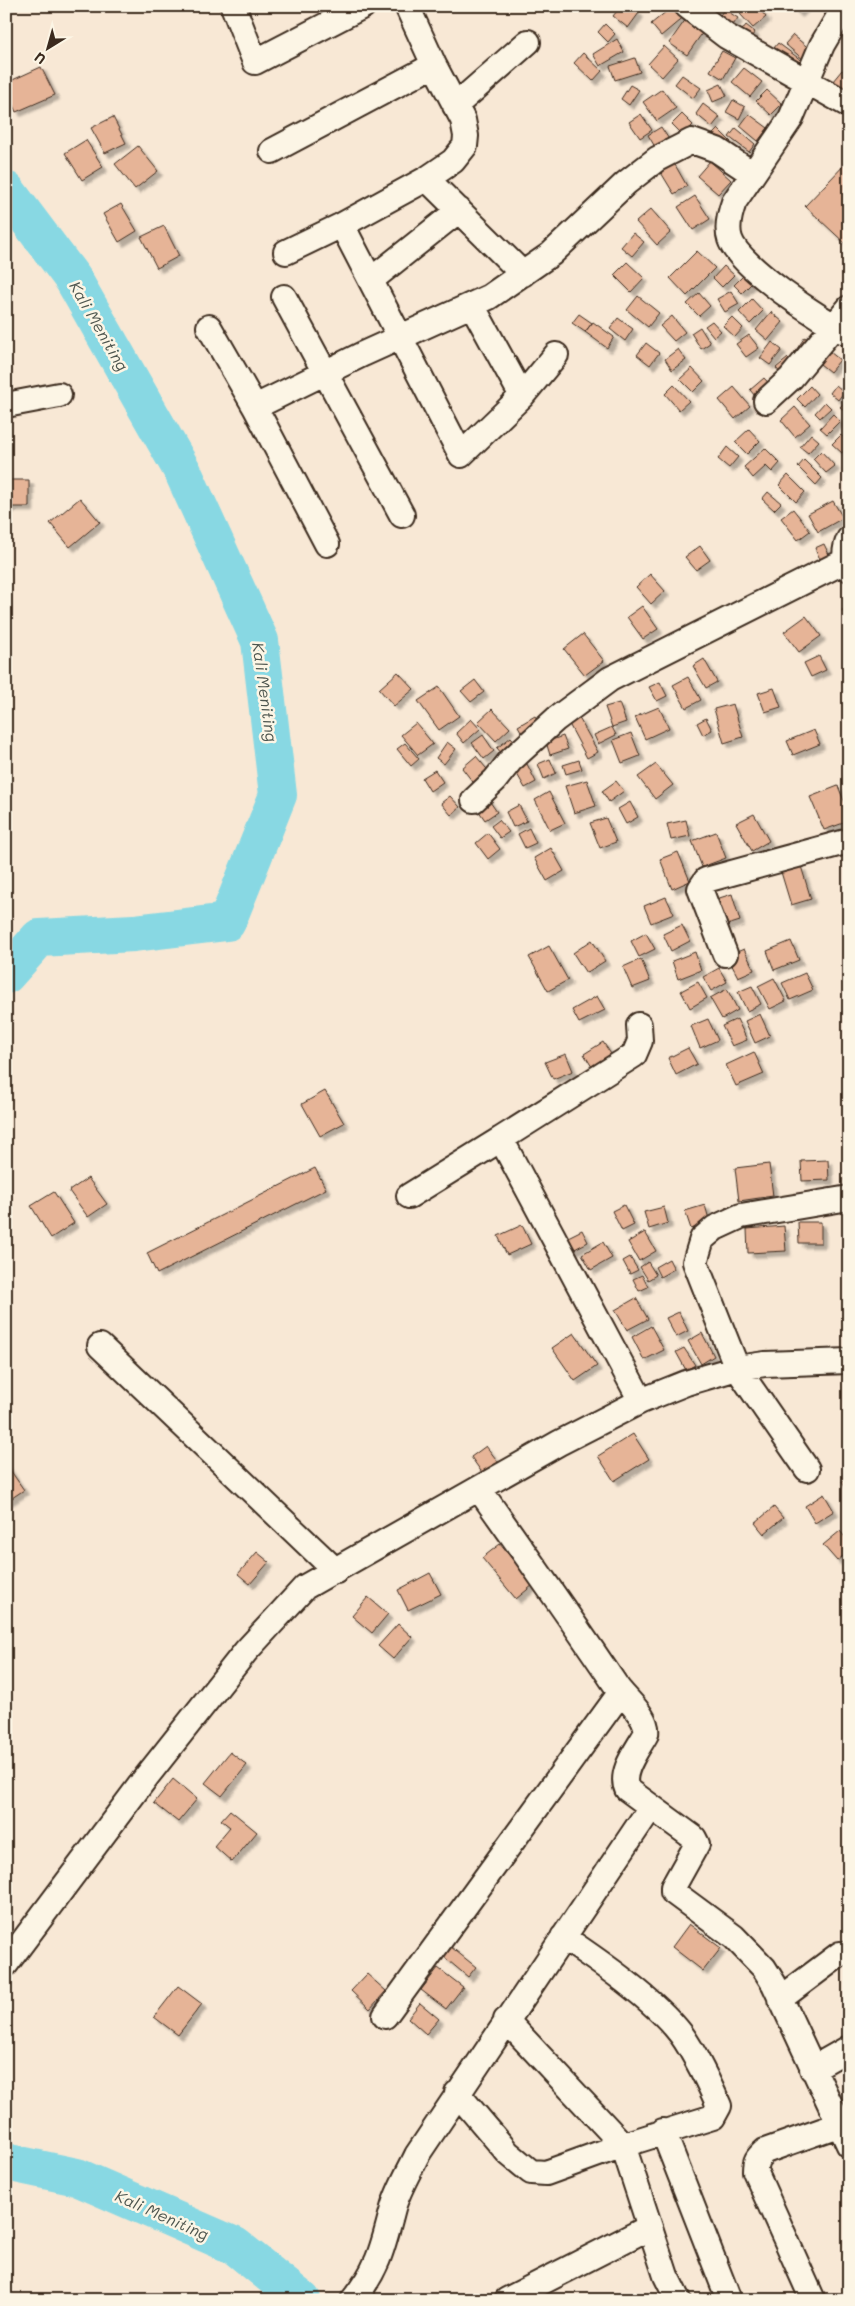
<svg xmlns="http://www.w3.org/2000/svg" width="855" height="2306" viewBox="0 0 855 2306" font-family="Mali,sans-serif">
<defs>
<filter id="shadow"><feDropShadow dx="4.5" dy="4.5" stdDeviation="1" flood-color="#0004"/></filter>
</defs>
<rect width="100%" height="100%" fill="#f8e8d5"/>
<filter id="ink" filterUnits="userSpaceOnUse"><feTurbulence type="fractalNoise" baseFrequency=".02" numOctaves="2"/><feDisplacementMap in="SourceGraphic" scale="10" xChannelSelector="R" yChannelSelector="G"/><feConvolveMatrix kernelMatrix="1 2 1 2 8 2 1 2 1" color-interpolation-filters="sRGB"/></filter>
<g filter="url(#ink)">
<g fill="none" stroke-linecap="round" stroke-linejoin="round">
<path stroke="#88d8e3" stroke-width="38" d="M6,190l67,89 110,193 77,169 18,154 -51,127 -93,11 -95,5 -33,37
M6,2162l71,15 158,69 67,54"/>
</g>
<path fill="#e6b497" stroke="#3b2a1e" filter="url(#shadow)" d="M621,6h8l10,7 -11,15 -15,-12z
M673,6h5l8,9 -25,21 -10,-12z
M748,6h9l9,11 -13,11 -13,-14z
M791,6h14l-7,7z
M724,9l14,9 -9,13 -14,-8z
M686,19l17,13 -16,23 -18,-12z
M605,24l10,10 -7,8 -10,-10z
M746,25l9,7 -11,14 -9,-7z
M793,35l19,16 -8,9 -19,-16z
M617,39l7,13 -24,14 -7,-12z
M778,43l23,17 -9,13 -24,-18z
M664,46l14,13 -16,18 -14,-13z
M722,51l13,7 -12,21 -13,-8z
M583,53l19,18 -9,10 -19,-18z
M635,58l5,14 -25,8 -5,-14z
M41,67l14,28 -39,17 -10,-22v-7z
M744,68l18,14 -12,15 -18,-15z
M842,70l7,6v23l-21,-12z
M682,75l19,13 -8,10 -18,-14z
M721,84l6,12 -14,6 -5,-12z
M630,85l9,5 -10,15 -8,-6z
M662,89l14,19 -19,13 -14,-19z
M767,90l15,14 -11,11 -15,-14z
M733,100l12,7 -6,12 -13,-7z
M703,104l17,13 -8,10 -16,-13z
M641,114l11,16 -12,8 -11,-16z
M682,114l11,11 -10,10 -11,-11z
M749,114l19,14 -10,13 -18,-15z
M113,117l13,26 -21,10 -14,-25z
M661,127l11,17 -14,8 -10,-17z
M736,128l19,16 -6,8 -20,-15z
M718,129l13,13 -6,7 -14,-13z
M86,140l17,27 -21,13 -17,-27z
M138,146l20,25 -23,18 -20,-25z
M849,160v87l-44,-41z
M710,161l21,19 -13,14 -21,-18z
M674,163l13,23 -13,8 -14,-23z
M695,196l15,23 -17,11 -15,-23z
M121,204l16,27 -18,11 -16,-28z
M651,209l20,23 -14,13 -21,-23z
M164,226l15,30 -22,12 -16,-31z
M633,233l11,9 -12,14 -11,-9z
M697,251l18,17 -28,28 -17,-18z
M627,262l17,16 -13,14 -17,-17z
M724,266l10,9 -12,12 -9,-9z
M745,274l8,8 -11,11 -8,-8z
M731,291l8,13 -14,8 -8,-13z
M699,293l11,13 -11,10 -12,-12z
M638,296l21,17 -11,14 -21,-17z
M752,299l11,12 -13,13 -11,-12z
M771,312l12,10 -15,18 -12,-10z
M579,314l13,9 -7,9 -13,-9z
M672,316l13,16 -11,9 -14,-15z
M732,317l11,11 -8,9 -12,-11z
M618,318l15,11 -8,12 -15,-12z
M712,321l9,10 -7,6 -9,-11z
M593,322l21,15 -7,11 -22,-16z
M700,327l10,16 -9,6 -10,-16z
M749,335l10,13 -13,9 -10,-13z
M805,337l10,7 -11,15 -10,-6z
M772,342l10,8 -12,15 -10,-7z
M646,343l13,10 -9,12 -13,-10z
M825,348l15,12 -10,12 -15,-12z
M678,349l8,11 -14,10 -7,-11z
M788,358l10,11 -13,10 -9,-11z
M692,368l12,13 -11,11 -13,-13z
M764,378l10,11 -14,13 -10,-12z
M674,385l15,16 -10,9 -14,-16z
M836,385l8,7 -6,8 -8,-7z
M810,386l7,8 -12,13 -8,-8z
M734,387l16,19 -15,13 -16,-19z
M849,397v17l-9,-7z
M825,402l6,6 -11,10 -5,-5z
M795,407l15,17 -15,13 -14,-17z
M833,414l7,7 -13,13 -7,-6z
M749,429l11,12 -13,13 -12,-12z
M811,434l8,7 -11,12 -8,-6z
M841,435l8,8 -7,10 -10,-9z
M727,447l11,10 -9,11 -11,-9z
M765,448l15,15 -8,9 -6,-6 -13,12 -9,-11z
M821,451l14,15 -9,7 -13,-14z
M804,460l18,18 -6,7 -18,-18z
M788,475l17,17 -9,10 -17,-17z
M7,480h22v27h-22z
M768,492l13,11 -7,7 -12,-11z
M80,498l20,24 -30,25 -20,-24z
M833,501l10,17 -25,14 -10,-18z
M793,509l17,22 -12,9 -17,-22z
M824,544l8,17 -9,5 -8,-18z
M700,546l10,14 -14,10 -11,-13z
M650,574l15,17 -14,13 -15,-17z
M642,606l16,23 -15,10 -16,-22z
M849,606v13l-7,-9z
M806,616l15,20 -22,16 -15,-20z
M583,634l21,27 -19,14 -21,-26z
M819,656l7,14 -15,7 -7,-14z
M704,659l13,23 -11,6 -13,-22z
M398,672l16,17 -20,17 -15,-17z
M688,677l13,23 -15,8 -13,-23z
M475,680l9,12 -13,10 -10,-11z
M660,682l7,14 -10,5 -8,-14z
M439,687l20,29 -20,14 -21,-29z
M774,688l7,19 -16,5 -7,-19z
M619,703l7,19 -14,5 -7,-20z
M733,704l10,33 -19,6 -10,-34z
M659,707l10,21 -24,11 -10,-22z
M492,709l18,19 -14,13 -18,-19z
M535,716l7,11 -17,11 -7,-12z
M579,718l19,34 -11,6 -18,-34z
M706,718l6,12 -9,5 -6,-12z
M471,719l9,10 -16,14 -8,-10z
M416,723l17,21 -15,11 -17,-20z
M612,727l4,8 -18,9 -4,-9z
M814,730l6,14 -27,11 -6,-14z
M631,733l9,23 -18,7 -9,-23z
M483,735l11,16 -10,8 -12,-16z
M563,736l5,13 -18,6 -4,-13z
M511,737l10,12 -14,11 -10,-12z
M447,742l9,7 -12,15 -8,-6z
M405,743l14,16 -8,7 -14,-17z
M476,756l15,18 -15,12 -14,-18z
M550,759l6,14 -12,6 -6,-15z
M525,760l11,22 -11,6 -12,-21z
M579,760l3,9 -16,5 -3,-9z
M656,764l17,21 -18,14 -17,-22z
M435,770l8,12 -13,9 -8,-13z
M587,780l9,26 -22,7 -9,-27z
M616,781l8,10 -15,11 -7,-11z
M838,786l11,27v8l-25,9 -14,-33z
M549,792l16,31 -15,7 -15,-30z
M450,796l10,11 -9,8 -10,-12z
M486,796l11,16 -12,8 -11,-16z
M630,802l8,15 -12,7 -8,-15z
M519,805l8,16 -14,6 -7,-15z
M754,814l15,27 -17,10 -16,-28z
M606,818l10,24 -16,6 -10,-25z
M499,820l10,12 -9,6 -9,-12z
M686,820l4,16 -19,4 -4,-16z
M529,828l7,15 -11,5 -7,-14z
M716,832l10,26 -24,9 -10,-26z
M488,833l12,16 -12,10 -12,-16z
M551,848l13,23 -17,10 -13,-23z
M678,852l12,29 -18,8 -12,-30z
M801,866l10,33 -20,6 -10,-33z
M732,894l8,27 -19,6 -8,-27z
M666,897l8,17 -23,9 -7,-17z
M682,925l8,16 -19,10 -8,-17z
M646,933l9,16 -16,8 -8,-16z
M592,940l13,21 -19,12 -13,-20z
M791,941l8,19 -25,10 -7,-19z
M549,946l19,34 -20,11 -19,-34z
M744,949l10,21 -16,7 -11,-21z
M695,952l6,18 -23,9 -6,-18z
M641,959l9,22 -18,7 -9,-21z
M719,968l8,14 -16,9 -8,-14z
M805,973l8,17 -23,10 -8,-17z
M774,978l12,23 -16,8 -12,-23z
M698,982l9,16 -17,10 -9,-17z
M752,986l9,18 -14,7 -9,-19z
M727,989l11,21 -16,9 -12,-21z
M597,996l8,14 -26,13 -7,-13z
M760,1014l10,22 -15,7 -10,-22z
M708,1019l10,21 -18,8 -9,-22z
M737,1019l10,21 -15,6 -10,-20z
M603,1042l14,21 -20,12 -13,-21z
M688,1048l9,16 -21,11 -8,-17z
M754,1052l10,22 -28,12 -10,-21z
M566,1054l7,17 -20,8 -8,-17z
M325,1091l19,32 -24,13 -18,-32z
M846,1152h3v29h-4z
M828,1160l1,20 -27,1 -1,-20z
M769,1164l4,32 -34,5 -4,-33z
M315,1168l11,21 -169,85 -10,-21z
M88,1178l19,26 -19,13 -19,-26z
M54,1192l20,31 -23,15 -20,-32z
M624,1205l10,20 -12,6 -10,-20z
M705,1205l5,18 -19,6 -6,-18z
M664,1207l4,16 -19,6 -5,-17z
M846,1219h3v26h-4z
M798,1222h23v21h-22z
M522,1225l9,19 -24,11 -9,-19z
M784,1226l2,25 -38,2 -1,-24z
M582,1230l6,12 -17,9 -7,-12z
M645,1232l11,19 -17,10 -11,-19z
M603,1242l9,16 -21,12 -9,-16z
M630,1257l8,13 -8,4 -7,-13z
M669,1259l5,10 -14,8 -5,-10z
M648,1262l8,13 -8,5 -8,-13z
M642,1275l6,12 -9,4 -6,-12z
M636,1298l12,21 -21,11 -12,-20z
M679,1312l9,19 -12,6 -10,-19z
M651,1326l13,24 -20,10 -12,-23z
M574,1333l23,33 -22,15 -23,-33z
M702,1333l12,23 -13,8 -13,-23z
M684,1348l11,17 -9,5 -10,-18z
M633,1434l16,25 -35,22 -16,-25z
M486,1446l13,17 -16,11 -12,-17z
M6,1464l18,26 -18,12z
M849,1478v13l-2,1 -5,-11z
M824,1494l10,17 -19,12 -10,-17z
M774,1507l9,11 -19,16 -9,-11z
M840,1531l9,11v9l-12,10 -14,-16z
M500,1544l33,41 -17,14 -34,-41z
M257,1552l12,10 -19,22 -12,-10z
M430,1573l11,21 -33,16 -10,-20z
M368,1597l20,17 -16,19 -20,-17z
M398,1624l14,13 -19,22 -15,-13z
M230,1752l17,13 -25,31 -17,-13z
M173,1779l24,20 -19,23 -24,-19z
M230,1810l27,22 -25,30 -18,-16 16,-19 -9,-7z
M689,1924l32,24 -18,23 -31,-24z
M451,1947l25,20 -8,10 -25,-21z
M438,1968l25,19 -17,22 -25,-19z
M367,1974l19,17 -16,18 -19,-18z
M178,1986l24,18 -24,31 -24,-18z
M420,2003l19,16 -13,15 -18,-16z"/>
<g fill="none" stroke-linecap="round" stroke-linejoin="round">
<defs>
<path id="minor" d="M233,6l22,56 108,-56
M687,6l39,30 123,69
M845,6l-23,39 -31,73 -57,84c-4,11 -8,25 -4,37 8,27 92,82 119,95
M455,106l73,-64
M272,151l162,-86
M428,178l6,8 89,88
M342,225l119,230 61,-59 34,-41
M286,252l56,-27 86,-47 25,-17 12,-15 1,-10 -3,-16 -29,-55 -27,-59
M371,280l88,-70
M284,297l118,218
M472,305l50,91
M209,327l46,80
M766,401l25,-23 58,-70
M6,405l53,-10
M849,539c-5,11 -5,19 0,30
M327,544l-72,-137 108,-53 126,-57 62,-43 75,-71 31,-24 35,-18 25,9 36,24
M474,800l21,-20 15,-19 46,-42 54,-40 235,-118
M725,954l-25,-65 6,-9 143,-39
M501,1139l133,-84 6,-14 -1,-16
M409,1196l92,-57 140,262
M100,1346l236,225
M807,1469l-70,-101 -42,-106 7,-23 13,-11 26,-12 108,-18
M479,1489c47,66 93,131 138,198 9,13 32,30 29,47 -8,15 -27,38 -19,55l67,49 3,6 -24,43v5l61,45 30,31 10,16 75,161
M6,1964l141,-188 99,-125 59,-64 254,-144 82,-42 45,-18 51,-15 28,-4 84,-3
M780,1999l60,-45
M385,2016l236,-324
M506,2020l117,125 43,131 12,24
M812,2069l37,-21
M457,2093l51,60 23,19 15,1 77,-28 90,-28 6,-11c-8,-19 -26,-56 -38,-72 -27,-35 -81,-72 -118,-97
M663,2131l66,169
M353,2300c26,-32 30,-54 40,-92 5,-18 16,-36 24,-53l234,-348
M507,2300l143,-73
M813,2300l-58,-129c0,-10 2,-13 10,-20l73,-26"/>
</defs>
<use href="#minor" stroke="#3b2a1e" stroke-width="28"/>
<use href="#minor" stroke="#fcf5e5" stroke-width="24"/>
</g>
</g>
<g text-anchor="middle" stroke-width="5" stroke-linejoin="round" paint-order="stroke">
<g font-size="16" font-style="italic" fill="#4e564f" stroke="#fcf5e5">
<text transform="translate(99 326) rotate(60)" y="6">Kali Meniting</text>
<text transform="translate(265 692) rotate(82)" y="6">Kali Meniting</text>
<text transform="translate(162 2215) rotate(24)" y="6">Kali Meniting</text>
</g>
</g>
<rect width="855" height="2306" fill="none" stroke="#fcf5e5" stroke-width="25"/>
<rect x="12" y="12" width="830" height="2281" fill="none" stroke="#3b2a1e" stroke-width="2" filter="url(#ink)"/>
<g transform="translate(48 48) rotate(217)" stroke="#fcf5e5" stroke-width="4" paint-order="stroke">
<path d="M0-4L9 19L0 12L-9 19Z" fill="#3b2a1e"/>
<text y="-8" font-size="14" font-weight="bold" text-anchor="middle" fill="#3b2a1e">U</text>
</g>
</svg>
